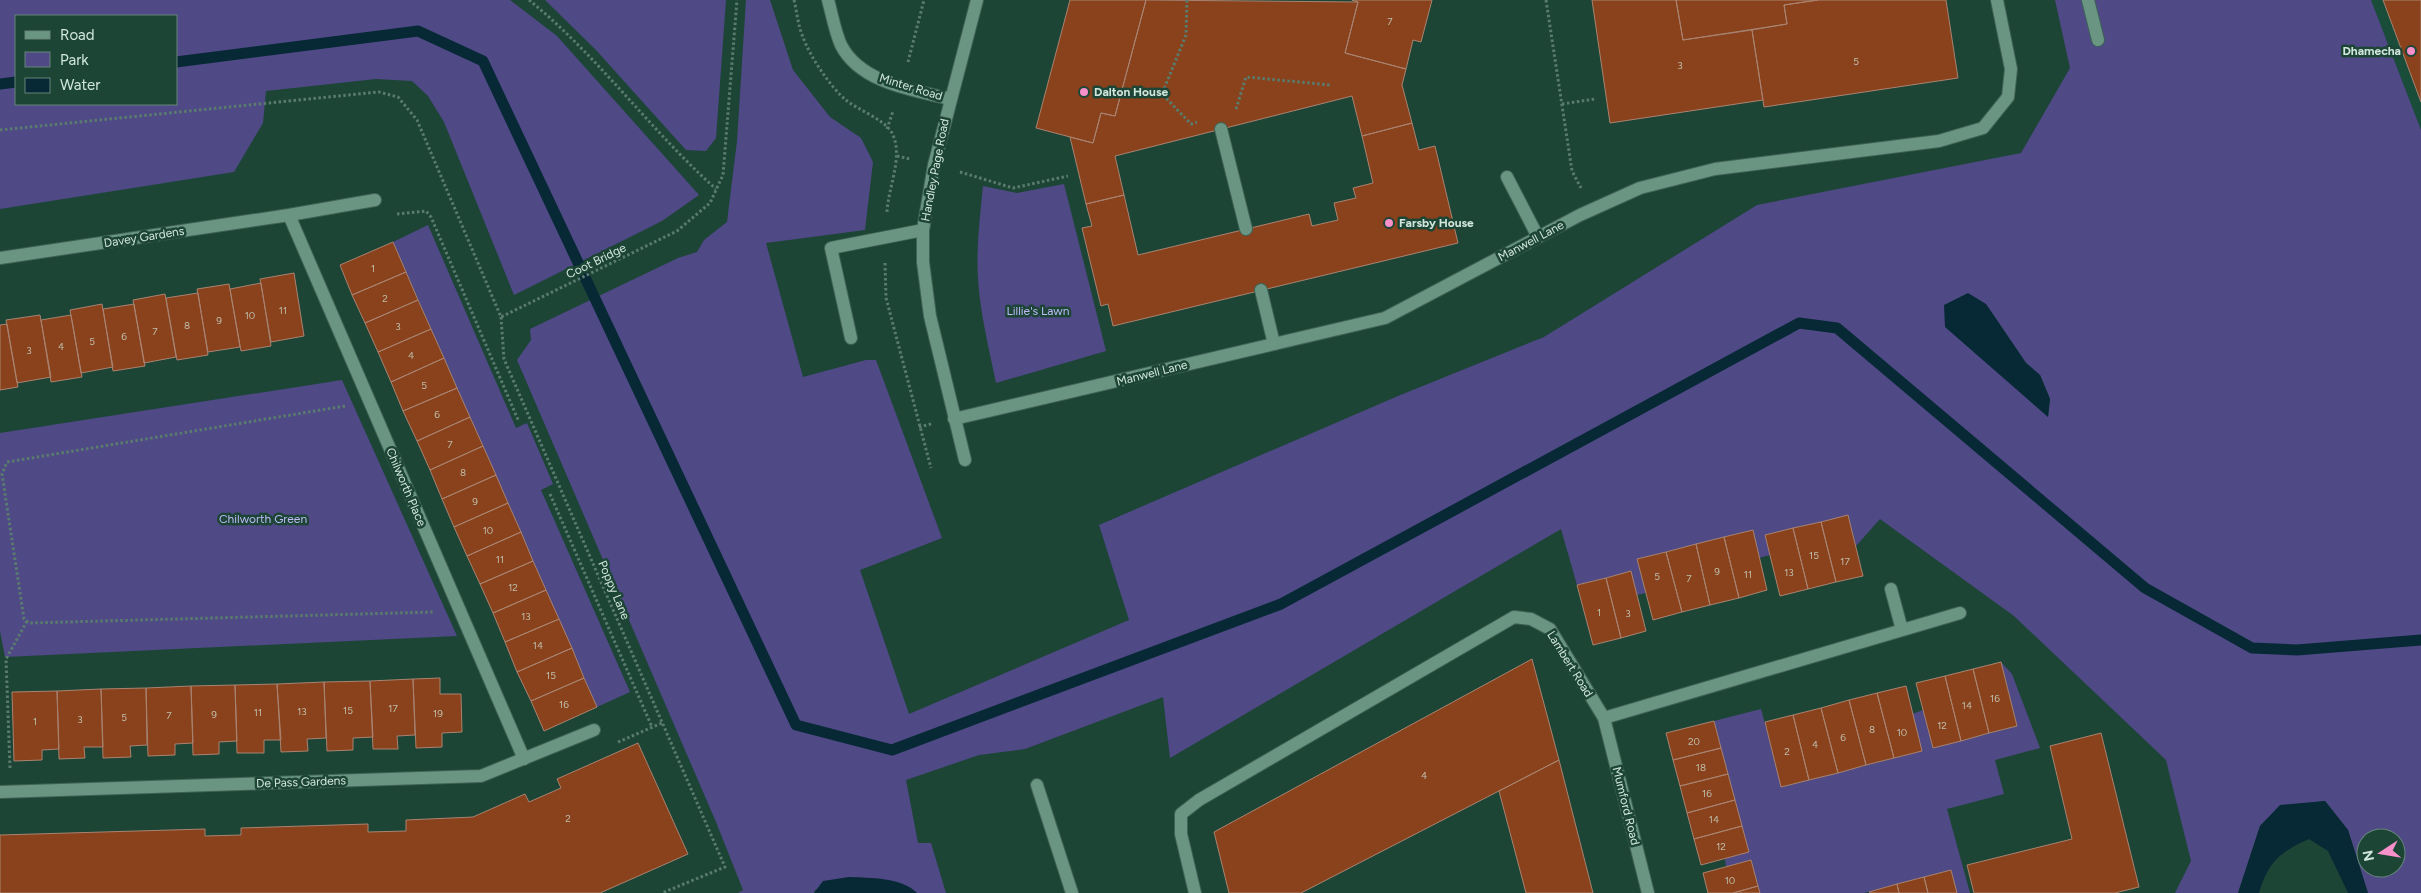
<svg xmlns="http://www.w3.org/2000/svg" width="2421" height="893" viewBox="0 0 2421 893" font-family="Figtree,sans-serif">
<rect width="100%" height="100%" fill="#1d4536"/>
<path fill="#194d3a" d="M2371,0h50v130z"/>
<path fill="#4f4986" fill-rule="evenodd" d="M0,0h510l47,36 142,159 -37,26 -148,74 -70,-173 -16,-26 -16,-15 -36,-2 -110,12 -3,32 -29,49 -234,37zM16,16h160v88h-160z
M545,0h181l-10,138 -10,13 -20,-1 -90,-100z
M746,0h24l23,70 37,47 31,21 12,24 -8,68 -99,13 37,134 63,-17h10l66,178 -82,32 49,144 220,-94 -30,-95 299,-129 146,-59 213,-132 264,-52 49,-85 -15,-68h316l50,130v763h-53l-20,-63 -23,-29 -45,5 -20,20 -22,67h-63l16,-32 -25,-101 -152,-144 -134,-97 -24,27 -8,-30 -82,19 4,20 -11,3 -6,-28 -115,29 8,34 -9,2 -7,-23 -53,13 -16,-56 -391,229 -7,-61 -138,52 -46,6 -73,25 12,63h13l15,50h-29l-15,-9 -25,-5 -28,-2 -34,13 -1,3h-76l5,-3 -27,-68 -199,-462 14,-20 -1,-11 148,-71 19,-6 7,-12 23,-18 10,-81zM1986,304l40,59 14,12 10,24 -2,18zM2366,838h30v30h-30z
M1064,184l42,167 -110,32c-7,-35 -16,-70 -18,-105 -2,-31 2,-61 5,-92l34,7z
M428,225l88,203 11,-5 26,61 -12,6 89,202 -33,15 -204,-465z
M342,380l115,256 -452,21 -5,-26v-198z
M2001,662l11,12 28,74 -45,12 9,34 -57,15 23,84h-13l-6,-23 -87,23h-104l-9,-33 -25,7 -1,-8 23,-7 -34,-131 47,-12 21,78 140,-36 -10,-37 11,-4 10,38 84,-22z"/>
<path fill="#072935" d="M1968,293l18,11 40,59 14,12 10,24 -2,18 -103,-90 -1,-22z
M2325,801l23,29 20,63h-20l-20,-42 -19,-12c-29,13 -41,23 -50,54h-21l22,-67 20,-21z
M849,877c21,1 53,0 68,16h-103l9,-12z"/>
<g fill="none" stroke-linecap="round" stroke-linejoin="round">
<path stroke="#072935" stroke-width="11" d="M176,62l242,-31 65,30 313,664 96,25 389,-146 518,-281 38,5 308,260 107,60 45,2 124,-10
M0,84l16,-2"/>
</g>
<path fill="#89421b" stroke="#a98371" d="M1070,0h76l-31,116 -14,-3 -8,30 -57,-15z
M1146,0l212,2 -13,51 61,16 -4,16 10,38 -50,13 -10,-40 -237,60 9,39 -38,9 -16,-67 23,6 8,-30 14,3z
M1352,0h80l-11,42 -8,-2 -7,29 -61,-16 13,-51z
M1592,0h84l7,40 69,-10 11,70 -153,23z
M1676,0h142l-34,5 3,19 -104,16z
M1818,0h128l12,78 -194,29 -12,-77 35,-6 -3,-19z
M2383,0h38v102z
M1412,123l7,27 16,-4 23,97 -345,83 -5,-22 -7,2 -19,-78 10,-2 -6,-22 38,-9 14,60 171,-41 3,12 26,-6 -4,-17 22,-5 -3,-10 20,-5 -11,-47z
M393,242l13,30 -54,23 -12,-30z
M406,272l12,28 -53,23 -13,-28z
M294,273l10,63 -33,6 -11,-63z
M261,283l10,63 -30,5 -11,-62z
M229,284l11,63 -32,5 -11,-63z
M198,293l10,62 -31,5 -11,-62z
M165,294l11,63 -32,6 -11,-63z
M418,300l13,29 -53,23 -13,-29z
M102,304l11,63 -32,6 -11,-63z
M134,304l11,62 -32,5 -10,-62z
M40,315l11,62 -34,6 -11,-63z
M71,315l11,62 -31,5 -10,-62z
M7,324l11,63 -18,3v-65z
M431,329l13,29 -53,24 -13,-30z
M444,358l13,30 -54,23 -12,-29z
M457,388l13,29 -53,24 -14,-30z
M470,417l13,29 -53,24 -13,-29z
M483,446l13,29 -54,24 -12,-29z
M496,475l12,28 -54,24 -12,-28z
M508,503l13,29 -54,24 -13,-29z
M1848,515l15,61 -27,6 -15,-60z
M1821,522l15,60 -28,7 -15,-61z
M1793,528l15,61 -28,7 -15,-61z
M1753,530l14,60 -28,8 -15,-61z
M521,532l12,29 -53,23 -13,-28z
M1724,537l15,61 -29,7 -14,-61z
M1696,544l14,61 -28,7 -16,-60z
M1666,552l16,60 -29,8 -16,-61z
M533,561l13,29 -53,23 -13,-29z
M1631,571l15,60 -25,7 -15,-60z
M1606,578l15,60 -28,7 -16,-60z
M546,590l13,29 -54,23 -12,-29z
M559,619l13,29 -55,24 -12,-30z
M572,648l12,30 -53,23 -14,-29z
M1532,659l27,101 -258,133h-72l-15,-61z
M2001,662l16,64 -28,7 -16,-64z
M1973,669l16,64 -28,8 -16,-65z
M1945,676l16,65 -28,7 -17,-65z
M440,678v16h21l1,38 -20,1v14l-26,1 -3,-69z
M584,678l13,29 -53,24 -13,-30z
M413,679l2,56 -18,1 1,13h-25l-3,-68z
M370,681l3,56 -20,1v12l-26,1 -3,-69z
M324,682l2,56 -19,1 1,12 -27,1 -4,-68z
M277,684l4,56h-17v13h-27l-2,-68z
M235,685l2,56 -18,1v12l-26,1 -2,-69z
M191,686l2,57 -18,1v11l-27,1 -2,-68z
M1906,686l16,65 -28,7 -17,-65z
M146,688l1,57 -17,1 1,11 -28,1 -2,-69z
M101,689l2,58h-19l1,11 -26,1 -2,-68z
M57,691l2,58 -17,1v10l-28,1 -2,-69z
M1877,693l17,65 -28,7 -17,-65z
M1849,700l17,65 -28,8 -17,-65z
M1821,708l17,65 -29,7 -16,-65z
M1793,715l16,65 -28,7 -16,-65z
M1714,721l7,27 -48,12 -7,-27z
M2101,733l38,154 -24,6h-141l-7,-28 105,-26 -22,-93z
M638,743l50,111 -88,39h-600v-58l205,-6v7l36,-1v-7l127,-4v8l38,-1v-11l67,-3 52,-23 4,8 32,-14 -4,-9z
M1721,748l7,26 -48,12 -7,-26z
M1559,760l34,133h-67l-27,-102z
M1728,774l7,26 -48,13 -7,-27z
M1735,800l7,26 -48,13 -7,-26z
M1742,826l7,26 -48,13 -7,-26z
M1751,860l7,26 -25,7h-25l-5,-20z
M1951,870l6,23h-29l-4,-16z
M1924,877l4,16h-29l-2,-9z
M1897,884l2,9h-29l-1,-1z
M1758,886l2,7h-27z"/>
<g fill="none" stroke-linecap="round" stroke-linejoin="round">
<defs>
<path id="service" d="M2088,0l10,40
M1221,129l25,100
M1507,177l31,60
M1261,290l13,54
M851,338l-20,-90 92,-18"/>
<path id="minor" d="M828,0c4,14 7,32 13,45 19,38 73,45 109,54
M289,215l235,544
M0,258l289,-43 86,-15
M954,419l431,-101 195,-103 60,-27 75,-19 224,-28 44,-13 25,-31 3,-28 -14,-69
M965,460l-35,-144 -7,-54v-32l11,-65 43,-165
M1891,589l11,41
M1604,718l356,-105
M1037,785l35,108
M0,792l481,-16 113,-46
M1195,893l-14,-59v-20l18,-14 315,-183 17,2 19,10 54,89 44,175"/>
</defs>
<use href="#service" stroke="#3f6357" stroke-width="14"/>
<use href="#minor" stroke="#3f6357" stroke-width="14"/>
<path stroke="#5a7c6e" stroke-width="3" stroke-dasharray="2.5 2.5" stroke-linecap="butt" d="M529,0c69,56 121,130 187,189
M794,0c3,12 4,26 9,37 6,18 28,51 43,63 12,10 38,19 46,33 12,23 -4,55 -5,79
M1187,0l-1,35 -24,59 29,30 6,-2
M1546,0l26,171 9,17
M908,62l16,-62
M1562,104l33,-5
M1236,109l10,-32 85,8
M887,129l6,-18
M0,130l379,-38 19,5 19,23 84,197 176,-86 33,-28 13,-28 14,-175
M897,156l13,3
M960,172l53,16 55,-12
M397,214l29,-3 5,6 88,205
M885,263l1,35 45,170
M501,317l3,42 221,508 -63,26
M345,406l-338,56 -5,12 22,145 5,4 405,-11
M919,427l12,-3
M550,494l102,233
M618,742l44,-19
M10,768l-4,-109 21,-38"/>
<use href="#service" stroke="#6b9583" stroke-width="12"/>
<use href="#minor" stroke="#6b9583" stroke-width="12"/>
</g>
<g fill="#f890ca" stroke="#1d4536" stroke-width="2">
<circle cx="2411" cy="51" r="5"/>
<circle cx="1084" cy="92" r="5"/>
<circle cx="1389" cy="223" r="5"/>
</g>
<g text-anchor="middle" stroke-width="5" stroke-linejoin="round" paint-order="stroke">
<g font-size="10" fill="#bfbeac">
<text x="1390" y="25">7</text>
<text x="1856" y="65">5</text>
<text x="1680" y="69">3</text>
<text x="373" y="272">1</text>
<text x="385" y="302">2</text>
<text x="283" y="314">11</text>
<text x="250" y="319">10</text>
<text x="219" y="324">9</text>
<text x="187" y="329">8</text>
<text x="398" y="330">3</text>
<text x="155" y="335">7</text>
<text x="124" y="340">6</text>
<text x="92" y="345">5</text>
<text x="61" y="350">4</text>
<text x="29" y="354">3</text>
<text x="411" y="359">4</text>
<text x="424" y="389">5</text>
<text x="437" y="418">6</text>
<text x="450" y="448">7</text>
<text x="463" y="476">8</text>
<text x="475" y="505">9</text>
<text x="488" y="534">10</text>
<text x="1814" y="559">15</text>
<text x="500" y="563">11</text>
<text x="1845" y="565">17</text>
<text x="1717" y="575">9</text>
<text x="1789" y="576">13</text>
<text x="1748" y="578">11</text>
<text x="1657" y="580">5</text>
<text x="1689" y="582">7</text>
<text x="513" y="591">12</text>
<text x="1599" y="616">1</text>
<text x="1628" y="617">3</text>
<text x="526" y="620">13</text>
<text x="538" y="649">14</text>
<text x="551" y="679">15</text>
<text x="1995" y="702">16</text>
<text x="564" y="708">16</text>
<text x="1967" y="709">14</text>
<text x="393" y="712">17</text>
<text x="348" y="714">15</text>
<text x="302" y="715">13</text>
<text x="258" y="716">11</text>
<text x="438" y="717">19</text>
<text x="214" y="718">9</text>
<text x="169" y="719">7</text>
<text x="124" y="721">5</text>
<text x="80" y="723">3</text>
<text x="35" y="725">1</text>
<text x="1942" y="729">12</text>
<text x="1872" y="733">8</text>
<text x="1902" y="736">10</text>
<text x="1843" y="741">6</text>
<text x="1694" y="745">20</text>
<text x="1815" y="748">4</text>
<text x="1787" y="755">2</text>
<text x="1701" y="771">18</text>
<text x="1424" y="779">4</text>
<text x="1707" y="797">16</text>
<text x="568" y="822">2</text>
<text x="1714" y="823">14</text>
<text x="1721" y="850">12</text>
<text x="1730" y="884">10</text>
</g>
<g font-size="12" font-weight="bold" fill="#d1e7dd" stroke="#1d4536" text-anchor="start">
<text x="2401" y="55" text-anchor="end">Dhamecha</text>
<text x="1094" y="96">Dalton House</text>
<text x="1399" y="227">Farsby House</text>
</g>
<g font-size="12" fill="#d1e7dd" stroke="#1d4536">
<text transform="translate(911 87) rotate(17)" y="4">Minter Road</text>
<text transform="translate(935 170) rotate(-79)" y="4">Handley Page Road</text>
<text transform="translate(144 237) rotate(-9)" y="4">Davey Gardens</text>
<text transform="translate(1531 241) rotate(-28)" y="4">Manwell Lane</text>
<text transform="translate(596 261) rotate(-26)" y="4">Coot Bridge</text>
<text transform="translate(1152 373) rotate(-14)" y="4">Manwell Lane</text>
<text transform="translate(406 487) rotate(67)" y="4">Chilworth Place</text>
<text transform="translate(614 590) rotate(67)" y="4">Poppy Lane</text>
<text transform="translate(1570 664) rotate(58)" y="4">Lambert Road</text>
<text transform="translate(301 782) rotate(-2)" y="4">De Pass Gardens</text>
<text transform="translate(1626 806) rotate(76)" y="4">Mumford Road</text>
</g>
<g font-size="12" fill="#bebbf7" stroke="#1d4536">
<text x="1038" y="315">Lillie's Lawn</text>
<text x="263" y="523">Chilworth Green</text>
</g>
</g>
<rect x="15" y="15" width="162" height="90" fill="#1d4536" stroke="#658679"/>
<rect x="25" y="31" width="25" height="8" fill="#6b9583" stroke="#658679"/>
<text x="60" y="40" font-size="15" fill="#d1e7dd">Road</text>
<rect x="25" y="52" width="25" height="15" fill="#4f4986" stroke="#658679"/>
<text x="60" y="65" font-size="15" fill="#d1e7dd">Park</text>
<rect x="25" y="78" width="25" height="15" fill="#072935" stroke="#658679"/>
<text x="60" y="90" font-size="15" fill="#d1e7dd">Water</text>
<g transform="translate(2381 853) rotate(258)"><circle r="24" fill="#1d4536" stroke="#658679"/>
<path d="M0-4L9 19L0 12L-9 19Z" fill="#f890ca"/>
<text y="-8" font-size="14" font-weight="bold" text-anchor="middle" fill="#d1e7dd">N</text>
</g>
</svg>
